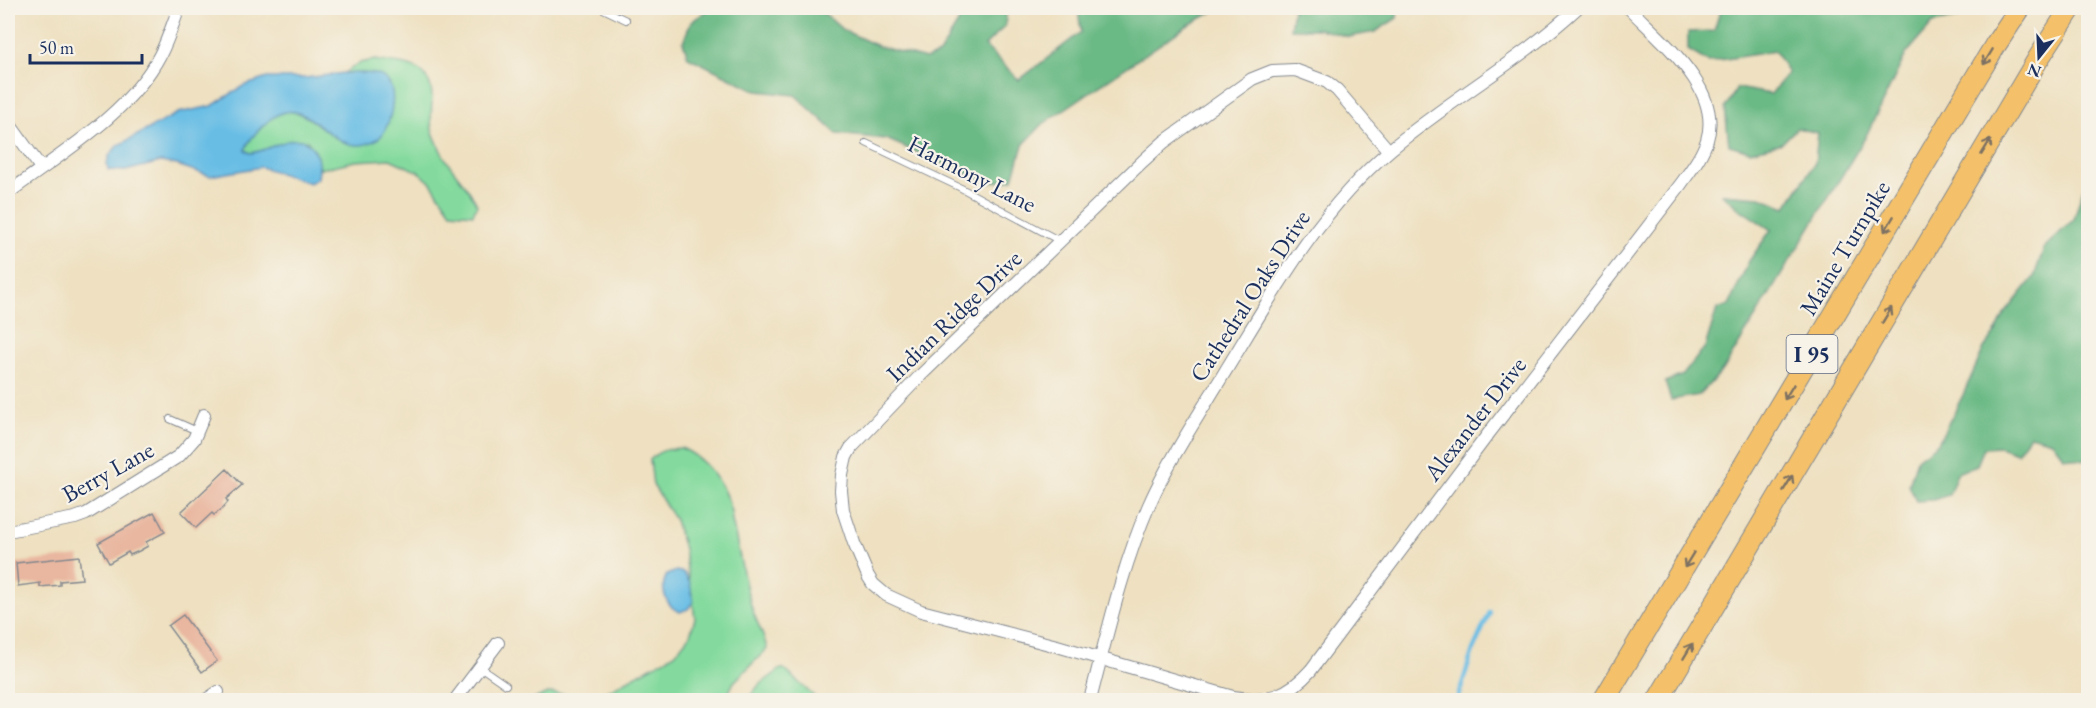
<svg xmlns="http://www.w3.org/2000/svg" width="2096" height="708" viewBox="0 0 2096 708" font-family="'EB Garamond',serif">
<rect width="100%" height="100%" fill="#f7f3e8"/>
<filter id="ink" filterUnits="userSpaceOnUse"><feTurbulence type="fractalNoise" baseFrequency=".0167" numOctaves="2"/><feDisplacementMap in="SourceGraphic" scale="12" xChannelSelector="R" yChannelSelector="G"/><feConvolveMatrix kernelMatrix="1 2 1 2 8 2 1 2 1" color-interpolation-filters="sRGB"/></filter>
<filter id="wash" filterUnits="userSpaceOnUse"><feTurbulence type="fractalNoise" baseFrequency=".008" numOctaves="4" result="noise"/><feDisplacementMap in="SourceGraphic" scale="24" xChannelSelector="R" yChannelSelector="G"/><feGaussianBlur stdDeviation="1.35" result="paint"/><feColorMatrix in="noise" values="0 0 0 0 0 0 0 0 0 0 0 0 0 0 0 0 0 1.4 0 .05"/><feComposite in="paint" operator="in"/></filter>
<g filter="url(#wash)">
<rect width="100%" height="100%" fill="#eee0c0"/>
<path fill="#84da9e" stroke="#50847e" stroke-width="1.5" d="M375,60c14,3 34,3 45,11 20,15 8,38 12,58 2,7 6,15 9,22 10,20 27,33 36,54l-4,9 -22,-2 -20,-29 -12,-11 -29,-13 -35,2 -35,8 -2,-13 -10,-15 -29,3 -9,5 -20,4 -5,-3c3,-10 10,-16 17,-23 4,-4 9,-11 14,-13 20,-11 45,13 59,24l35,-64 -26,-1 15,-10z
M681,448c27,11 50,45 51,73 7,28 11,57 19,84 4,16 13,28 16,44l-33,33 -9,18h-192l14,-7 33,2 24,-2 71,-39 15,-19 5,-17 -11,-69 -9,-29 -22,-35 -3,-25c9,-10 18,-11 31,-12z
M781,669h3l34,31h-71l11,-14z"/>
<path fill="#6bba85" stroke="#437472" stroke-width="1.5" d="M711,8h107l25,22 35,16 48,13 13,-5 28,-46h40l-2,18 -20,20 34,34 62,-48 -3,-24h141l-32,18 -144,98 -20,21 -10,34 -24,4 -103,-44 -49,-5 -42,-39 -38,-4 -69,-34 -5,-15 8,-20z
M1291,8h107l-1,10 -22,14 -26,5 -30,-8h-29l3,-20z
M1721,8h253l-11,9 -30,6 -27,31 -41,84 -142,232 -24,25 -28,5 -6,-18 18,-7 22,-28 12,-38 12,-4 20,-44 22,-31 -33,-22 -16,-14 38,3 26,10 29,-44 3,-30 -21,-5 -15,15 -32,8 -21,-6 -4,-37 12,-20 34,6 17,-21 -13,-22 -67,11 -20,-12v-18l26,-1z
M2088,178v271l-2,11 -22,-3 -12,-16 -22,-6 -13,18 -17,-6 -16,1 -7,17 -20,8 -8,22 -16,5 -17,1 -7,-16 8,-26 21,-16 25,-48 21,-47 13,-18 7,-15 30,-38 10,-29 30,-29 9,-30z"/>
<path fill="#68bde5" stroke="#4276a2" stroke-width="1.5" d="M344,73c11,1 26,-2 37,3 20,10 10,45 1,59 -4,5 -9,7 -16,9 -40,10 -60,-60 -101,-20 -8,8 -16,15 -20,26l5,3c21,-1 49,-28 64,-3 5,9 6,17 4,28l-8,5 -49,-16 -51,9 -33,-11 -16,-3 -36,9 -17,-1 -1,-7 2,-7 8,-10 61,-33 34,-7 31,-20 24,-8h38z
M676,571l8,2 6,10 3,19 -5,7 -8,3c-14,-5 -21,-24 -13,-37z"/>
<g fill="none" stroke-linecap="round" stroke-linejoin="round">
<path stroke="#68bde5" stroke-width="4.5" d="M1457,700l16,-50 17,-38"/>
</g>
<g id="blocks">
<path fill="#e9b69f" d="M227,469l15,16 -16,14 2,3 -6,7 -8,6 -2,-2 -16,15 -15,-16z
M154,512l11,20 -19,10 2,4 -9,5 -9,4 -2,-3 -19,11 -11,-20z
M79,556l3,23 -22,2v4l-20,2v-4l-22,3 -2,-23z
M183,615l34,46 -15,11 -34,-46z"/>
</g>
</g>
<g filter="url(#ink)">
<use href="#blocks" fill-opacity="0" stroke="#84888f" stroke-width="1.5"/>
<g fill="none" stroke-linecap="round" stroke-linejoin="round">
<defs>
<path id="lane" d="M601,8l25,12
M866,143l95,45 99,53
M170,419l27,12
M480,667l26,18"/>
<path id="street" d="M8,122l33,46
M1389,151l-52,-61 -10,-8 -32,-12 -23,1 -20,8 -88,63 -21,19 -222,214 -70,73 -5,9 -4,18 -1,16 2,19 11,33 14,33 5,8 13,11 35,16 136,35 176,51c34,6 55,-1 78,-27l178,-237 192,-249c10,-14 21,-28 26,-44 16,-51 -46,-99 -78,-132
M8,193c52,-39 121,-79 152,-138 8,-15 13,-32 19,-47
M8,531l67,-13 11,-4 93,-58 15,-17 10,-24
M206,700l12,-8
M455,700l43,-57
M1090,700c17,-65 32,-133 59,-195 20,-45 48,-87 74,-130 49,-80 94,-163 167,-225 59,-50 130,-89 187,-142"/>
<path id="highway" d="M1604,700l392,-656 24,-36
M1658,700l380,-641 33,-51"/>
</defs>
<use href="#lane" stroke="#84888f" stroke-width="8"/>
<use href="#street" stroke="#84888f" stroke-width="14"/>
<use href="#highway" stroke="#84888f" stroke-width="23"/>
<use href="#lane" stroke="#fff" stroke-width="6"/>
<use href="#street" stroke="#fff" stroke-width="12"/>
<use href="#highway" stroke="#f4c16a" stroke-width="21"/>
</g>
<defs><path id="oneway-shaft" d="M-6 0H5M1.5-3L5.5 0L1.5 3" fill="none" stroke-width="1.6" stroke-linecap="round" stroke-linejoin="round" transform="scale(1.5)"/></defs>
<g stroke="#7d7163">
<use href="#oneway-shaft" transform="translate(1988 57) rotate(121)"/>
<use href="#oneway-shaft" transform="translate(1986 147) rotate(-59)"/>
<use href="#oneway-shaft" transform="translate(1889 224) rotate(121)"/>
<use href="#oneway-shaft" transform="translate(1887 315) rotate(-59)"/>
<use href="#oneway-shaft" transform="translate(1789 392) rotate(121)"/>
<use href="#oneway-shaft" transform="translate(1788 483) rotate(-59)"/>
<use href="#oneway-shaft" transform="translate(1689 560) rotate(121)"/>
<use href="#oneway-shaft" transform="translate(1688 651) rotate(-59)"/>
</g>
</g>
<g text-anchor="middle" stroke-width="4.5" stroke-linejoin="round" paint-order="stroke">
<rect fill="#f7f3e8" stroke="#5d6a87" stroke-width="1.5" x="1786.5" y="335" width="51" height="38" rx="4.5"/>
<g font-size="22" font-weight="bold" fill="#1b2f5e">
<text x="1812" y="362">I 95</text>
</g>
<g font-size="24" fill="#1b2f5e" stroke="#f7f3e8">
<text transform="translate(972 174) rotate(27)" y="8">Harmony Lane</text>
<text transform="translate(1845 248) rotate(-59)" y="8">Maine Turnpike</text>
<text transform="translate(1250 296) rotate(-57)" y="8">Cathedral Oaks Drive</text>
<text transform="translate(954 316) rotate(-44)" y="8">Indian Ridge Drive</text>
<text transform="translate(1475 419) rotate(-52)" y="8">Alexander Drive</text>
<text transform="translate(108 472) rotate(-29)" y="8">Berry Lane</text>
</g>
</g>
<rect width="2096" height="708" fill="none" stroke="#f7f3e8" stroke-width="30"/>
<g transform="translate(2039 57) rotate(198)" stroke="#f7f3e8" stroke-width="4.5" paint-order="stroke">
<path d="M0-4.5L10 22L0 15L-10 22Z" fill="#1b2f5e"/>
<text y="-9" font-size="16" font-weight="bold" text-anchor="middle" fill="#1b2f5e">N</text>
</g>
<path d="M30 54v9h112v-9" fill="none" stroke="#1b2f5e" stroke-width="3"/>
<text x="39" y="54" font-size="18" fill="#1b2f5e" stroke="#f7f3e8" stroke-width="4.5" paint-order="stroke">50 m</text>
</svg>
